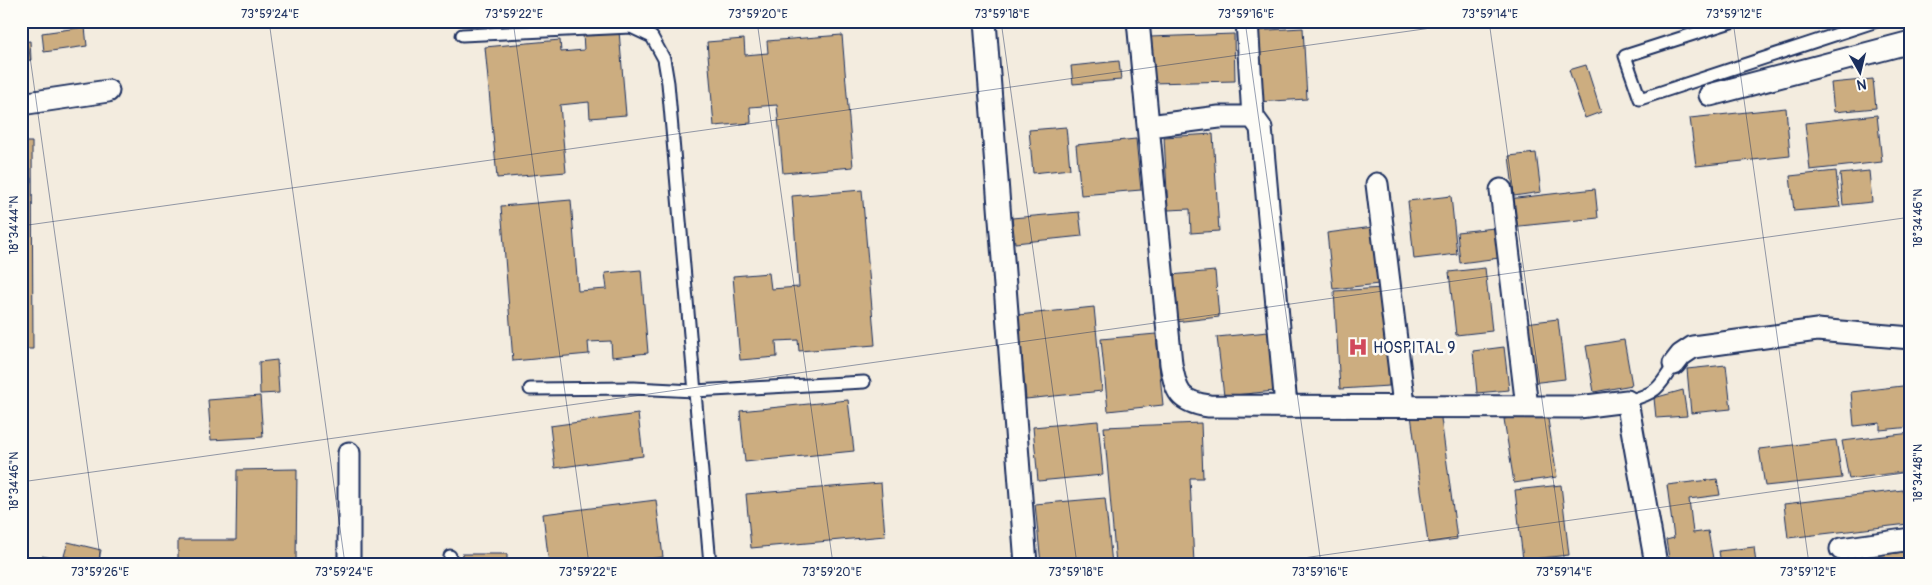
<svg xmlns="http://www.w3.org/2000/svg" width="1932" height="585" viewBox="0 0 1932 585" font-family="Pangolin,sans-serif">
<rect width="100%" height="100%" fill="#f3ecdf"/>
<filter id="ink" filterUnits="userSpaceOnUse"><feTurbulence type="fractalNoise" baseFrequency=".02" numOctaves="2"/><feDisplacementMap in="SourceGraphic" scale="10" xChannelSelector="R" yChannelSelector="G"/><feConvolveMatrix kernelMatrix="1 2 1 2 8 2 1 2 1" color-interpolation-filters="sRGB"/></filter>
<g filter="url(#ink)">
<path fill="#ccad80" stroke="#1b2f5e" d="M85,27l2,19 -43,6 -2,-19z
M1303,28l4,71 -51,3 -5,-71z
M619,31l7,84 -36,3 -1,-16 -29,3 6,67 -69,6 -12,-131 75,-7 1,12 23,-2 -1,-16z
M1234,34l1,47 -84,2 -1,-46z
M842,35l11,132 -70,6 -6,-68 -27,2 1,16 -37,3 -7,-84 37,-3 1,16 23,-2 -1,-12z
M30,41l1,19 -10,1v-19z
M1119,61l2,19 -48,4 -2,-18z
M1586,65l15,47 -16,6 -16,-48z
M1873,79l3,29 -42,4 -3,-29z
M1786,108l4,48 -94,10 -6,-48z
M1877,115l5,47 -72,8 -5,-47z
M1066,127l4,42 -37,4 -4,-43z
M1213,134l6,97 -28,2 -1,-24 -22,1 -4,-73z
M1136,139l5,51 -60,5 -5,-50z
M21,142h11l1,207h-12z
M1536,153l5,39 -27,4 -5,-40z
M1836,171l4,36 -46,4 -4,-35z
M1869,171l3,31 -29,3 -3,-31z
M1595,189l3,29 -88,9 -2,-28z
M862,190l13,155 -76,6 -1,-11 -22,1 1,16 -37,3 -7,-84 36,-3 2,16 28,-2 -7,-91z
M1451,196l6,58 -43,5 -6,-58z
M571,200l7,91 29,-2 -2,-16 36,-3 7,83 -36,4 -1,-16 -23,1 1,12 -76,7 -12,-155z
M1079,212l3,24 -67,7 -3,-25z
M1373,227l6,57 -46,5 -6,-56z
M1504,227l3,30 -47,6 -3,-31z
M1485,268l7,63 -36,4 -7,-63z
M1215,271l4,46 -44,5 -4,-47z
M1383,288l6,98 -49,3 -6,-98z
M1094,307l8,84 -76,8 -8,-84z
M1558,319l7,60 -34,4 -6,-60z
M1268,332l7,59 -51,5 -7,-59z
M1156,334l7,71 -55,6 -7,-72z
M1624,340l8,45 -38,7 -8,-46z
M1504,347l5,43 -32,3 -4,-42z
M277,360l2,33 -19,1 -1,-32z
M1726,365l5,44 -40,4 -4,-44z
M1911,385v42l-31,3v-7l-26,3 -3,-34z
M1683,390l4,26 -31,2 -2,-20z
M260,396l3,41 -52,3 -3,-40z
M848,400l6,51 -109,11 -5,-51z
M1440,411l17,128 -29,4 -17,-128z
M1547,413l10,64 -43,6 -10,-64z
M638,414l5,42 -88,12 -5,-42z
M1098,421l5,54 -65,6 -5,-54z
M1201,423l2,55h-13l4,86h-78l-12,-137z
M1911,433v38l-62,8 -7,-38z
M1836,440l6,38 -77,8 -6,-37z
M297,469l-1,95h-118v-24h58l1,-70z
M1717,479l3,16 -31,4 4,34 15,-2 6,33h-44l-4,-24 8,-2 -7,-53z
M881,483l4,53 -134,12 -5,-54z
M1561,485l8,70 -46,5 -8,-70z
M1903,490l5,34 -120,14 -4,-34z
M1105,498l7,66h-71l-6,-60z
M656,500l7,57 -52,7h-62l-6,-50z
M68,542l33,8 -3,14 -34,-8z
M1754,547l2,17h-35l-2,-13z
M1911,551v13h-50v-6z
M462,554h45v10h-45z
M42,556l32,6 -1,2h-33z
M1571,559l1,5h-41z"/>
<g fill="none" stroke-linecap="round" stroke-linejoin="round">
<defs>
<path id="service" d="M1734,21l-109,35 15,43 237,-78
M462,35l169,-8 21,10 12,22 4,24 42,481
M530,389l104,-1 60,3 170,-9
M1627,401c28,-7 32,-12 47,-37
M450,556v8"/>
<path id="minor" d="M985,21l41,543
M1138,21l33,343c5,28 8,38 38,42l370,1 48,-6 29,163
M1247,21l6,96
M1710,95l201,-53
M21,104l87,-13
M1149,126l70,-9h34l8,11 25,278
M1377,184l27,221
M1501,190l26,217
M1674,364l7,-9 12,-8 124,-17 94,8
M1841,549l70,-10
M349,564v-111"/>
</defs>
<use href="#service" stroke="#1b2f5e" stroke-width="15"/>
<use href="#minor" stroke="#1b2f5e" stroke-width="25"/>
<use href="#service" stroke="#fdfcf7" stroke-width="11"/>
<use href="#minor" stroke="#fdfcf7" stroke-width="21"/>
</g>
</g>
<path fill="none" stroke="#1b2f5e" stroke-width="1" stroke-opacity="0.45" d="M25,21l76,543M269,21l76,543M513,21l76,543M757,21l76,543M1001,21l76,543M1245,21l76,543M1489,21l76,543M1733,21l76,543M21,226l1460,-205M21,482l1890,-265M1261,564l650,-92"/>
<defs>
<symbol id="hospital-bare" viewBox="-9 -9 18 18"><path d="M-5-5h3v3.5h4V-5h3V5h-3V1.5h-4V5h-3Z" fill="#d1495b" stroke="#fdfcf7" stroke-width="2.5" paint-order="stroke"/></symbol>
</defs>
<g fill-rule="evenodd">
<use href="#hospital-bare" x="1344" y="333" width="28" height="28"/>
</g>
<g text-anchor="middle" stroke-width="5" stroke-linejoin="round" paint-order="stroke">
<g font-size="16" fill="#1b2f5e" stroke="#fdfcf7" text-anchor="start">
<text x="1373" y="353">HOSPITAL 9</text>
</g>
</g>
<rect width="1932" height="585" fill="none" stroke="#fdfcf7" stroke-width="55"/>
<g transform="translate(1860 72) rotate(172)" stroke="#fdfcf7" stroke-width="4" paint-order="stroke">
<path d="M0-4L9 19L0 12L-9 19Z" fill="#1b2f5e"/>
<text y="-8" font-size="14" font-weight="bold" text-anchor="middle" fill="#1b2f5e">N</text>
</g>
<rect x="28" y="28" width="1876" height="530" fill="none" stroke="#1b2f5e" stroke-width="2"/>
<g font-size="12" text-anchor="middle" fill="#1b2f5e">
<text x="270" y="18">73°59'24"E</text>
<text x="514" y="18">73°59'22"E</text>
<text x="758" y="18">73°59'20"E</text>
<text x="1002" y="18">73°59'18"E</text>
<text x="1246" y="18">73°59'16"E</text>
<text x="1490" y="18">73°59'14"E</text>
<text x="1734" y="18">73°59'12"E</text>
<text transform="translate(1918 218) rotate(-90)" y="4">18°34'46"N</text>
<text transform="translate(14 225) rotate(-90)" y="4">18°34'44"N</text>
<text transform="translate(1918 473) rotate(-90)" y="4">18°34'48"N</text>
<text transform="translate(14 481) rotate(-90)" y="4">18°34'46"N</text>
<text x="100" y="576">73°59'26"E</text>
<text x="344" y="576">73°59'24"E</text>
<text x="588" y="576">73°59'22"E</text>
<text x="832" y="576">73°59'20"E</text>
<text x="1076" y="576">73°59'18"E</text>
<text x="1320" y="576">73°59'16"E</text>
<text x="1564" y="576">73°59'14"E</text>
<text x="1808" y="576">73°59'12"E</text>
</g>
</svg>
